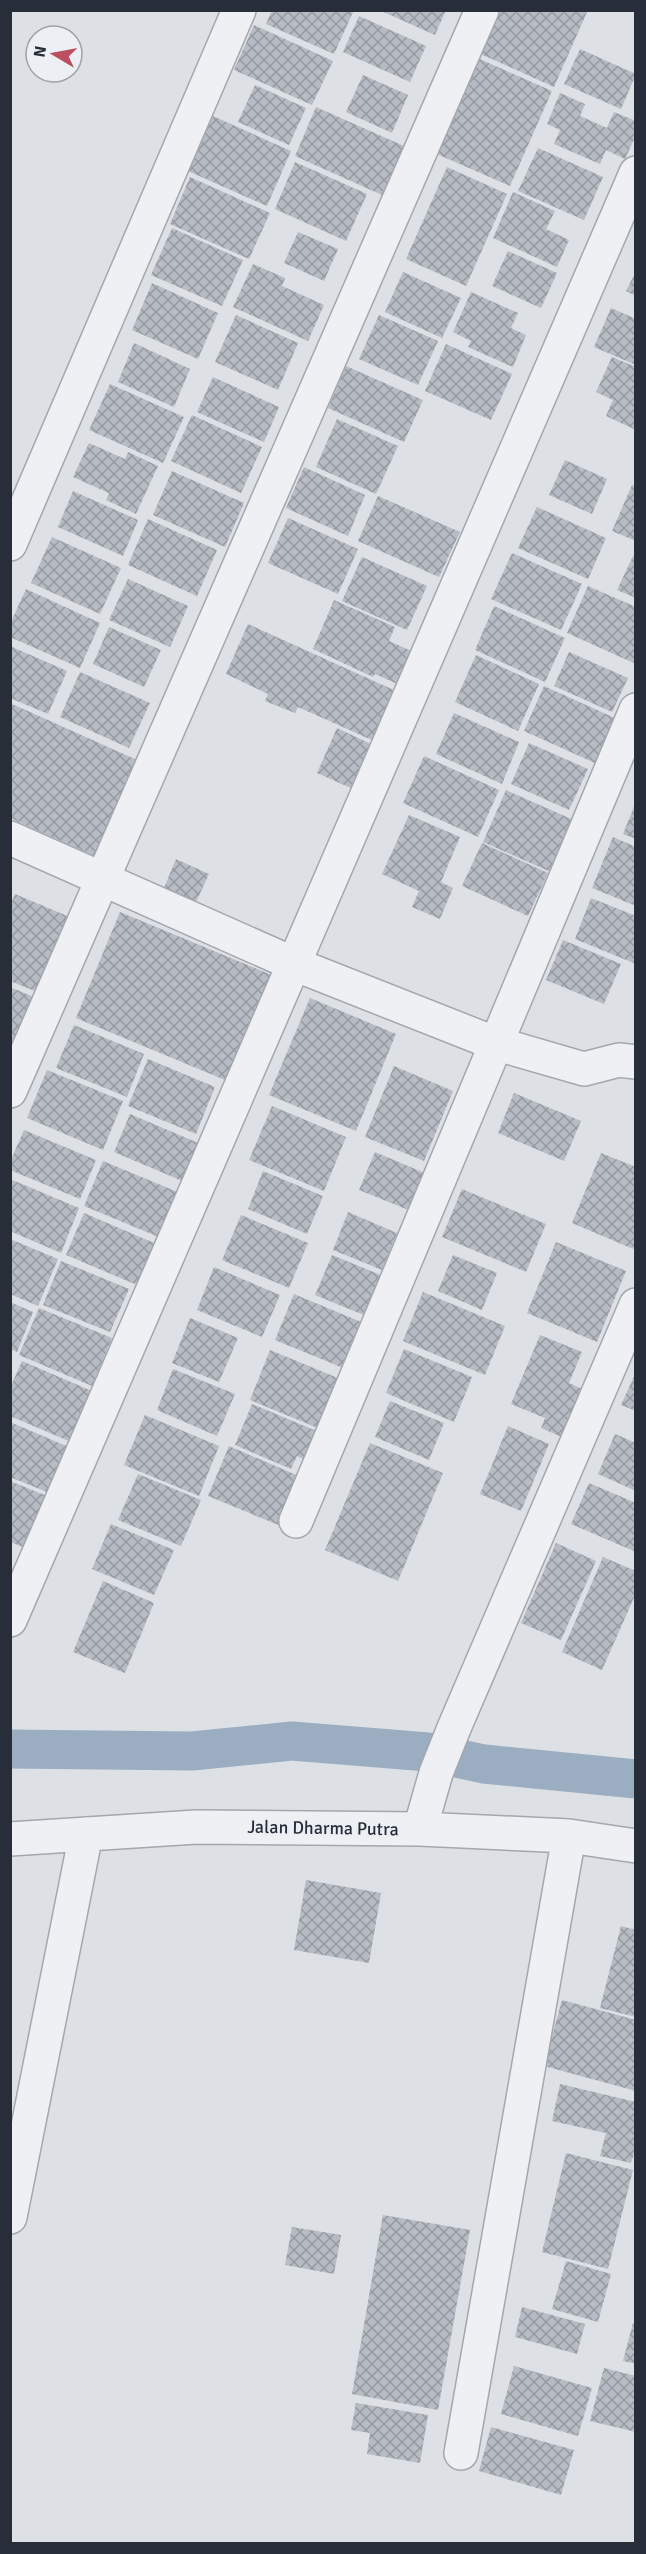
<svg xmlns="http://www.w3.org/2000/svg" width="646" height="2554" viewBox="0 0 646 2554" font-family="Signika,sans-serif">
<defs>
<pattern id="building-cross-hatch" width="8" height="8" patternUnits="userSpaceOnUse" patternTransform="scale(1.5)"><rect width="8" height="8" fill="#b7bcc4"/><path d="M0 0l8 8M0 8l8-8" fill="none" stroke="#9599a0"/></pattern>
</defs>
<rect width="100%" height="100%" fill="#dde0e5"/>
<g fill="none" stroke-linecap="round" stroke-linejoin="round">
<path stroke="#9baec1" stroke-width="39" d="M10,1749l182,2 100,-10 136,11 56,12 152,15"/>
</g>
<path fill="url(#building-cross-hatch)" d="M272,10h82l-20,44 -68,-30z
M379,10h67l-11,25z
M489,10l98,2 -33,75 -82,-37z
M359,16l67,30 -16,36 -67,-30z
M254,25l79,36 -21,44 -78,-35z
M580,49l56,25 -15,35 -57,-25z
M473,56l79,35 -42,95 -80,-35z
M363,75l45,20 -16,38 -46,-21z
M255,85l51,23 -17,37 -51,-23z
M560,93l25,11 -5,12 27,12 7,-16 22,9v14l-11,24 -19,-9 -6,14 -46,-20 6,-14 -13,-6z
M316,107l88,39 -22,49 -87,-39z
M213,116l78,35 -24,55 -79,-35z
M538,148l65,29 -19,43 -66,-29z
M295,162l72,32 -21,47 -71,-32z
M447,167l60,27 -41,92 -60,-27z
M190,177l80,36 -21,46 -79,-35z
M513,192l42,19 -9,18 23,11 -12,27 -64,-29z
M172,228l71,32 -21,46 -71,-31z
M298,232l40,17 -14,32 -40,-18z
M508,251l49,22 -16,35 -49,-22z
M253,264l32,14 -3,8 42,19 -16,36 -75,-34z
M636,271v25l-10,-5z
M403,272l58,26 -19,40 -57,-26z
M152,283l66,30 -20,46 -66,-29z
M471,292l47,21 -7,15 15,7 -13,32 -45,-20 3,-6 -18,-9z
M611,308l25,11v46l-42,-18z
M236,315l62,28 -20,47 -63,-28z
M379,315l59,26 -20,44 -59,-26z
M134,343l56,26 -16,38 -56,-25z
M446,344l66,30 -21,46 -66,-29z
M612,357l24,10v63l-30,-14 7,-16 -17,-8z
M346,366l77,34 -19,42 -76,-34z
M213,377l66,30 -15,35 -67,-30z
M110,384l74,33 -21,46 -74,-33z
M192,415l70,32 -21,46 -70,-32z
M337,419l61,27 -22,48 -60,-27z
M89,443l36,16 3,-7 30,14 -22,48 -30,-14 3,-7 -36,-16z
M565,460l42,19 -15,35 -43,-19z
M304,467l61,28 -17,41 -62,-28z
M172,471l72,32 -19,44 -72,-32z
M632,485l4,1v55l-24,-10z
M73,491l65,29 -15,36 -65,-29z
M378,496l82,36 -21,45 -81,-36z
M537,507l69,31 -18,41 -70,-31z
M288,518l70,31 -20,45 -70,-31z
M148,519l69,31 -20,46 -69,-31z
M52,537l69,31 -21,46 -69,-31z
M512,553l70,31 -21,46 -70,-31z
M633,556l3,1v41l-19,-8z
M362,557l65,29 -20,44 -65,-29z
M128,579l60,27 -18,41 -61,-27z
M588,586l48,21v57l-69,-31z
M26,589l74,34 -20,45 -70,-31v-13z
M334,600l61,27 -6,14 29,13 -14,33 -29,-13 -2,3 -60,-28z
M494,606l71,32 -20,44 -70,-32z
M248,624l148,67 -22,50 -76,-34 -3,6 -30,-12 3,-7 -42,-20z
M109,627l52,23 -17,37 -51,-23z
M10,646l57,25 -19,43 -38,-16z
M569,652l59,26 -16,34 -58,-26z
M476,655l63,29 -21,47 -63,-29z
M80,672l70,31 -21,45 -69,-31z
M544,686l73,33 -20,45 -73,-33z
M10,703l127,57 -42,96 -85,-38z
M454,713l65,29 -17,42 -66,-30z
M337,728l36,17 -20,44 -36,-16z
M529,743l59,26 -19,41 -58,-26z
M424,756l75,34 -21,47 -75,-34z
M506,790l79,35 -23,52 -79,-35z
M635,804h1v35l-13,-5z
M409,815l51,22 -19,45 12,6 -13,31 -28,-12 7,-16 -37,-17z
M613,837l23,10v59l-44,-18z
M482,843l66,30 -20,43 -66,-30z
M176,859l33,15 -13,28 -32,-14z
M15,894l57,24 -32,75 -30,-12v-75z
M591,898l45,18v48l-61,-25z
M120,912l161,67 -44,106 -161,-67z
M563,940l58,24 -17,40 -58,-24z
M10,987l26,11 -26,52z
M310,998l86,36 -40,97 -87,-36z
M74,1025l70,29 -17,43 -71,-29z
M148,1059l67,28 -19,47 -68,-28z
M394,1066l59,25 -29,70 -59,-24z
M47,1070l76,31 -20,49 -76,-32z
M514,1093l67,28 -17,40 -66,-28z
M272,1106l74,31 -22,54 -75,-31z
M130,1114l73,31 -16,38 -73,-31z
M24,1130l72,30 -16,39 -70,-29v-8z
M375,1152l52,22 -16,37 -52,-21z
M601,1153l35,14v76l-3,6 -61,-26z
M103,1161l77,32 -19,45 -77,-32z
M263,1171l60,25 -16,38 -59,-25z
M10,1179l69,29 -18,45 -51,-22z
M462,1189l84,35 -20,48 -84,-35z
M348,1212l49,21 -15,37 -49,-20z
M84,1213l70,30 -17,42 -71,-30z
M241,1215l67,28 -19,45 -67,-28z
M10,1239l48,20 -20,47 -28,-12z
M556,1242l70,29 -29,71 -70,-29z
M332,1255l56,23 -17,40 -56,-23z
M453,1255l44,18 -15,37 -44,-19z
M61,1261l68,28 -19,43 -67,-27z
M214,1267l66,28 -18,42 -65,-27z
M423,1292l82,34 -20,49 -82,-34z
M294,1294l72,30 -18,46 -73,-30z
M10,1302l23,10 -16,40 -7,-3z
M39,1308l73,30 -20,48 -73,-31z
M190,1318l48,20 -19,44 -47,-19z
M540,1335l42,17 -13,31 22,10 -20,48 -30,-13 4,-10 -34,-14z
M404,1349l68,28 -18,45 -68,-29z
M270,1350l80,33 -20,50 -80,-33z
M22,1361l77,33 -21,51 -68,-29v-28z
M173,1369l62,25 -18,42 -60,-26z
M636,1372v39l-15,-6z
M390,1401l54,22 -15,37 -54,-23z
M252,1404l74,31 -12,29 -17,-8 -6,13 -56,-24z
M145,1415l74,31 -20,50 -75,-31z
M10,1422l61,26 -19,46 -42,-17z
M508,1426l41,18 -28,67 -41,-17z
M615,1434l21,9v48l-38,-17z
M370,1443l73,30 -45,108 -73,-31z
M229,1446l72,31 -20,49 -73,-30z
M138,1474l63,26 -20,46 -63,-26z
M10,1481l49,20 -21,52 -28,-11z
M589,1483l47,20v49l-65,-28z
M111,1524l63,26 -20,45 -62,-26z
M556,1543l40,18 -35,79 -40,-17z
M603,1557l33,14v22l-34,77 -40,-18z
M103,1581l51,22 -29,70 -52,-21z
M306,1880l75,13 -12,70 -75,-13z
M621,1926l15,4v87l-36,-9z
M562,2000l74,20v71l-92,-25z
M560,2084l76,18v46l-5,15 -31,-7 6,-23 -54,-12z
M566,2153l67,17 -25,99 -66,-17z
M383,2215l87,15 -32,180 -86,-16z
M292,2227l49,8 -7,39 -49,-9z
M566,2261l45,13 -13,48 -46,-13z
M522,2307l63,17 -8,30 -62,-17z
M633,2323h3v41l-13,-3z
M514,2366l78,22 -14,48 -77,-22z
M604,2368l32,8v56l-46,-11z
M356,2403l72,12 -8,48 -53,-9 3,-21 -19,-3z
M491,2427l83,23 -13,45 -82,-24z"/>
<g fill="none" stroke-linecap="round" stroke-linejoin="round">
<defs>
<path id="minor" d="M10,544l229,-534
M10,838l284,126 200,79 90,26 35,-9 17,2
M10,1091l472,-1081
M296,1521l340,-811
M10,1620l626,-1447
M420,1829l16,-56 18,-45 182,-423
M10,1839l186,-12 224,2 149,7 67,10
M10,2217l76,-383
M461,2453l108,-617"/>
</defs>
<use href="#minor" stroke="#a3a7ae" stroke-width="36"/>
<use href="#minor" stroke="#eff0f4" stroke-width="33"/>
</g>
<g text-anchor="middle" stroke-width="4.5" stroke-linejoin="round" paint-order="stroke">
<g font-size="18" fill="#282e39" stroke="#eceff3">
<text transform="translate(323 1828) rotate(1)" y="6">Jalan Dharma Putra</text>
</g>
</g>
<rect width="646" height="2554" fill="none" stroke="#282e39" stroke-width="24"/>
<g transform="translate(54 54) rotate(280)"><circle r="28" fill="#eceff3" stroke="#9ea2a9" stroke-width="1.5"/>
<path d="M0-4.5L10 22L0 15L-10 22Z" fill="#bd4e60"/>
<text y="-9" font-size="16" font-weight="bold" text-anchor="middle" fill="#282e39">N</text>
</g>
</svg>
